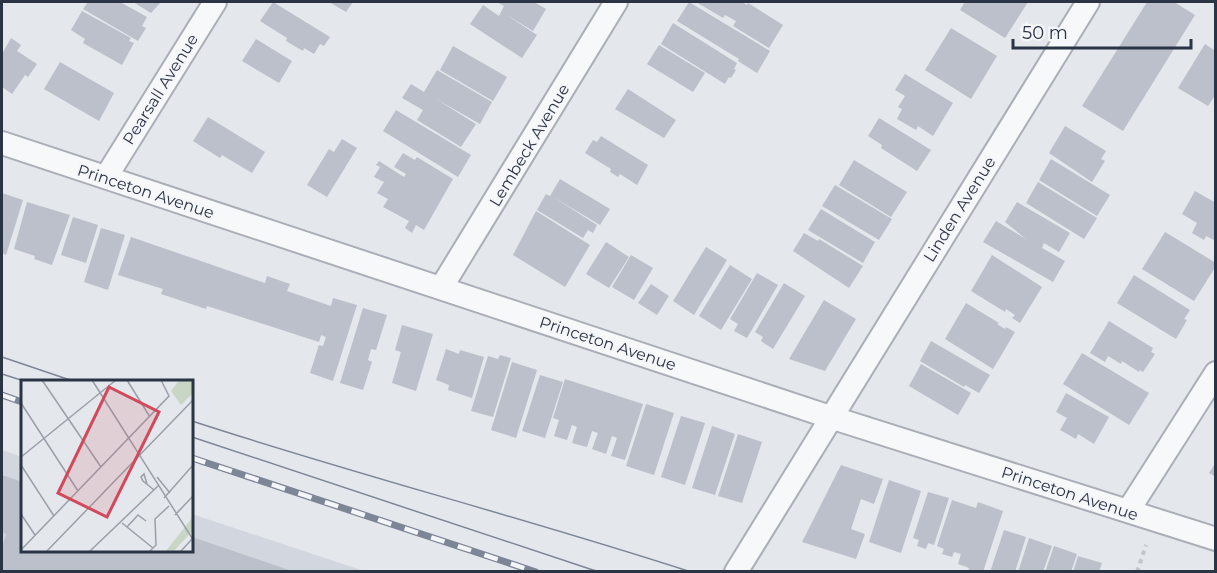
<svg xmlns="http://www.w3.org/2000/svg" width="1217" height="573" viewBox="0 0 1217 573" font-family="Montserrat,sans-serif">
<rect width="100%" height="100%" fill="#e4e7ec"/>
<path fill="#d2d6de" d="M2,450l20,7v93h170v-36l172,57 -362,1z"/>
<path fill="#bbc0ca" d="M88,2h32l27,15 -5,9 4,2 -8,13 -55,-32z
M133,2h28l-10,11z
M273,2l57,35 -6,9 -4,-2 -6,10 -10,-6 -1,3 -17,-10 1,-3 -27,-17z
M329,2h24l-7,10z
M497,2h37l12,7 -13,22 -28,-17 32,21 -15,23 -52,-34 13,-19 16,11 5,-10z
M689,2l81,49 -13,22 -19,-12 1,-2 -62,-38z
M696,2h46l5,3 1,-2 35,22 -14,23 -36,-22 3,-5 -11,-6 -2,3z
M965,2h63l-23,36 -45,-28z
M1147,2h27l21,13 -72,116 -41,-25z
M82,11l49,27 -2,3 5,2 -12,22 -39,-22 2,-4 -14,-9z
M673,23l64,40 -3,6 2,1 -5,8 -2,-1 -4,7 -64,-40z
M951,28l46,28 -26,43 -46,-29z
M11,38l10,7 -4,6 20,13 -9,13 -3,-2 -13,19 -10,-7v-33z
M256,39l36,22 -13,22 -37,-22z
M1205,44l9,6 2,-3v47l-8,12 -30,-18z
M659,45l46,28 -12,19 -46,-28z
M453,46l54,31 -14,24 -53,-31z
M60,62l54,31 -15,28 -55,-32z
M437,70l55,32 -12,22 -44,-25 40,25 -15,23 -44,-27 6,-10 -21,-12 9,-14 13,8z
M905,74l48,29 -20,33 -15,-10 -2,4 -19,-11 5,-10 -4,-2 7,-11 -10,-6z
M628,89l48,31 -12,18 -49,-29z
M396,110l75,45 -13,22 -75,-46z
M208,117l57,35 -13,21 -30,-18 -2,3 -27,-17z
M879,118l52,32 -14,21 -36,-23 1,-3 -14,-9z
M1065,126l41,25 -5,8 4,2 -13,21 -43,-29z
M601,136l47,29 -11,20 -17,-11 -2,3 -8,-5 1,-3 -26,-16 8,-13 4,2z
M342,139l15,9 -30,49 -20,-12 22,-36 5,3z
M403,153l12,7 2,-3 36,22 -29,51 -8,-5 -4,8 -7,-5 4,-7 -26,-14 5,-8 -11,-6 7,-11 -10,-5 6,-10 -4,-2 3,-4 25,16 2,-3 -12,-7z
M1051,159l59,36 -13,21 -58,-36z
M854,160l53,32 -16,25 -52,-32z
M560,179l50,30 -10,16 -47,-28 44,28 -4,8 -5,-3 -5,8 -46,-28 9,-16 4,2z
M1038,182l59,36 -13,21 -58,-36z
M835,185l57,34 -13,21 -57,-34z
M1195,191l21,12v38l-10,-5 -2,4 -12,-7 5,-10 -15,-9z
M2,193l21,7 -17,55 -4,-2z
M27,202l43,13 -18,50 -18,-6 1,-3 -21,-7z
M1017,202l53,31 -11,19 -15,-9 -2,5 23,13 -12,21 -70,-40 13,-21 30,18 -21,-17z
M821,209l54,33 -12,21 -55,-33z
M536,211l54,34 -25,42 -52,-32z
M73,217l25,8 -12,38 -25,-8z
M101,228l24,7 -17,55 -24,-8z
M1165,232l51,31v3l-22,35 -52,-32z
M804,233l14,8 1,-2 44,27 -14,22 -56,-37z
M131,237l134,46 2,-7 23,8 -3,7 44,15 2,-8 24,7 -24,76 -23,-8 9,-28 4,1 3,-9 -5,-2 -2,7 -112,-36 -1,3 -45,-15 2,-5 -45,-14z
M606,242l23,15 -20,31 -23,-14z
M706,247l21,13 -33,55 -21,-14z
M631,255l22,13 -19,32 -22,-13z
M992,255l50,32 -22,36 -8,-5 3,-3 -9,-6 -1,3 -34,-21z
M730,265l22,14 -31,51 -22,-14z
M757,273l21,12 -31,53 -13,-7 4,-7 -8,-5z
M1134,275l56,35 -6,9 3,1 -11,19 -59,-36z
M784,283l21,13 -32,53 -12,-8 2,-4 -8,-5z
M651,284l18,12 -12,19 -19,-12z
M824,300l32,19 -31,52 -36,-12z
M966,303l33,20 -2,1 8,5 1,-2 9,5 -22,37 -48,-30z
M363,308l24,7 -11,35 -5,-1 -3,11 4,2 -9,28 -23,-7z
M1109,321l44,27 -2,4 4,2 -12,18 -3,-2 -1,2 -17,-11 -1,3 -13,-8 -3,6 -15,-9z
M402,325l31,9 -17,57 -24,-8 9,-31 -6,-2z
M931,341l59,34 -11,18 -14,-8 -1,2 -44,-26z
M446,349l13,5 1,-4 24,7 -12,41 -24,-8 1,-5 -13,-5z
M1082,353l67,40 -20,32 -66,-41z
M500,355l11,3 -18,59 -22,-6 17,-55 10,3z
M512,362l25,8 -21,68 -25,-8z
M921,364l50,29 -13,22 -49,-29z
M540,375l23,7 -18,56 -23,-7z
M565,379l78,25 -18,56 -14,-4 6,-18 -5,-2 -6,18 -14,-5 6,-16 -6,-2 -5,16 -15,-4 5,-16 -5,-2 -5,15 -13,-4 5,-16 -6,-2z
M1066,393l43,24 -15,27 -16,-10 -2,5 -16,-9 7,-12 -11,-6z
M646,404l28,9 -20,62 -28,-9z
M681,416l24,7 -20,62 -24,-8z
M712,426l23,8 -20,61 -23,-7z
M738,434l24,8 -20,61 -24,-7z
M1216,462v15l-7,-4z
M841,465l42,14 -9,25 -13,-5 -10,30 14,5 -9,25 -54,-17z
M2,475l20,7v68h170v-13l103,35h-293v-24l4,-14 -4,-2z
M889,480l32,11 -20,62 -32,-11z
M928,492l21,6 -15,47 -6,-2 -2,6 -9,-3 2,-6 -6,-2z
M952,500l24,8 2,-6 25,9 -20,61h-15l1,-4 -11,-4 3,-10 -7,-2 -2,5 -10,-3 2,-5 -7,-3z
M1004,530l22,7 -11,35h-25z
M1029,538l23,8 -9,26h-25z
M1054,546l23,8 -6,18h-26z
M1078,556l24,7 -3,9h-26z"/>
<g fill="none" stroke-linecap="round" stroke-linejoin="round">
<defs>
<path id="minor" d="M2,143l828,274 386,122
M106,177l109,-175
M441,288l175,-286
M1128,511l88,-138
M736,572l352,-570"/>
</defs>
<use href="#minor" stroke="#a9aeb7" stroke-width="26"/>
<path stroke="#c2c5cb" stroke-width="4" stroke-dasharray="4.5 4.5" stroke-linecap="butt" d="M1137,572l9,-27"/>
<use href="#minor" stroke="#f7f8fa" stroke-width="22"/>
<path stroke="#7d8696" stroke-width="1.5" d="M2,357l71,24
M2,374l22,7
M192,421c165,54 333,97 499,151
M192,437l407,135"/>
<defs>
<path id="rail" d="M2,395l20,7
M192,458l344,114"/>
</defs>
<use href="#rail" stroke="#7d8696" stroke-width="7"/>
<use href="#rail" stroke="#f4f6f9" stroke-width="4.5" stroke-dasharray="14" stroke-linecap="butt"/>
</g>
<g text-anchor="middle" stroke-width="4.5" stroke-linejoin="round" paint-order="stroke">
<g font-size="16" fill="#2b3445" stroke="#f4f6f9">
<text transform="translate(160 89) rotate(-58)" y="6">Pearsall Avenue</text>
<text transform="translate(529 145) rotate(-59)" y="6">Lembeck Avenue</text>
<text transform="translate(146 191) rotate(18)" y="6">Princeton Avenue</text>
<text transform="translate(959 209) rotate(-58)" y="6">Linden Avenue</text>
<text transform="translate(608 343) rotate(18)" y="6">Princeton Avenue</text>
<text transform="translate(1070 493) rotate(18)" y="6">Princeton Avenue</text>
</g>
</g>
<g transform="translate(21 380)">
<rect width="172" height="172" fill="#e4e7ec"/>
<path d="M158,0h14v13l-12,12 -10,-14zM172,137v13l-20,22h-8z" fill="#c9d6c5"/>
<path fill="none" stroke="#9a9fa9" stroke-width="1.5" d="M21,0l59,87M71,0l100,158M106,0l23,37M0,23l57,88M0,77l95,-77M0,85l33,51M136,97l13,16M126,104l-3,-10 -3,3 2,4 11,9M143,118l30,-34M0,134l14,21M154,135l19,-20M101,143l31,25M106,147l11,-12 8,6M0,170l148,-154 -8,-16M25,172l148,-153M68,172l69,-66M128,172l7,-7 -1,-26 14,-13M159,172l14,-15"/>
<path fill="#d1495b" fill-opacity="0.15" stroke="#d1495b" stroke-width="3" d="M88,7l50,25 -52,105 -49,-24z"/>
<rect width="172" height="172" fill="none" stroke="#2b3445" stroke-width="3"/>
</g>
<rect width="1217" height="573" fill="none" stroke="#2b3445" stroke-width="6"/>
<path d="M1013 39v9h178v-9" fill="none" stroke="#2b3445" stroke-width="3"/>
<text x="1022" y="39" font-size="18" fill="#2b3445" stroke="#f4f6f9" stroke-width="4.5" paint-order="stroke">50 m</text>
</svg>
